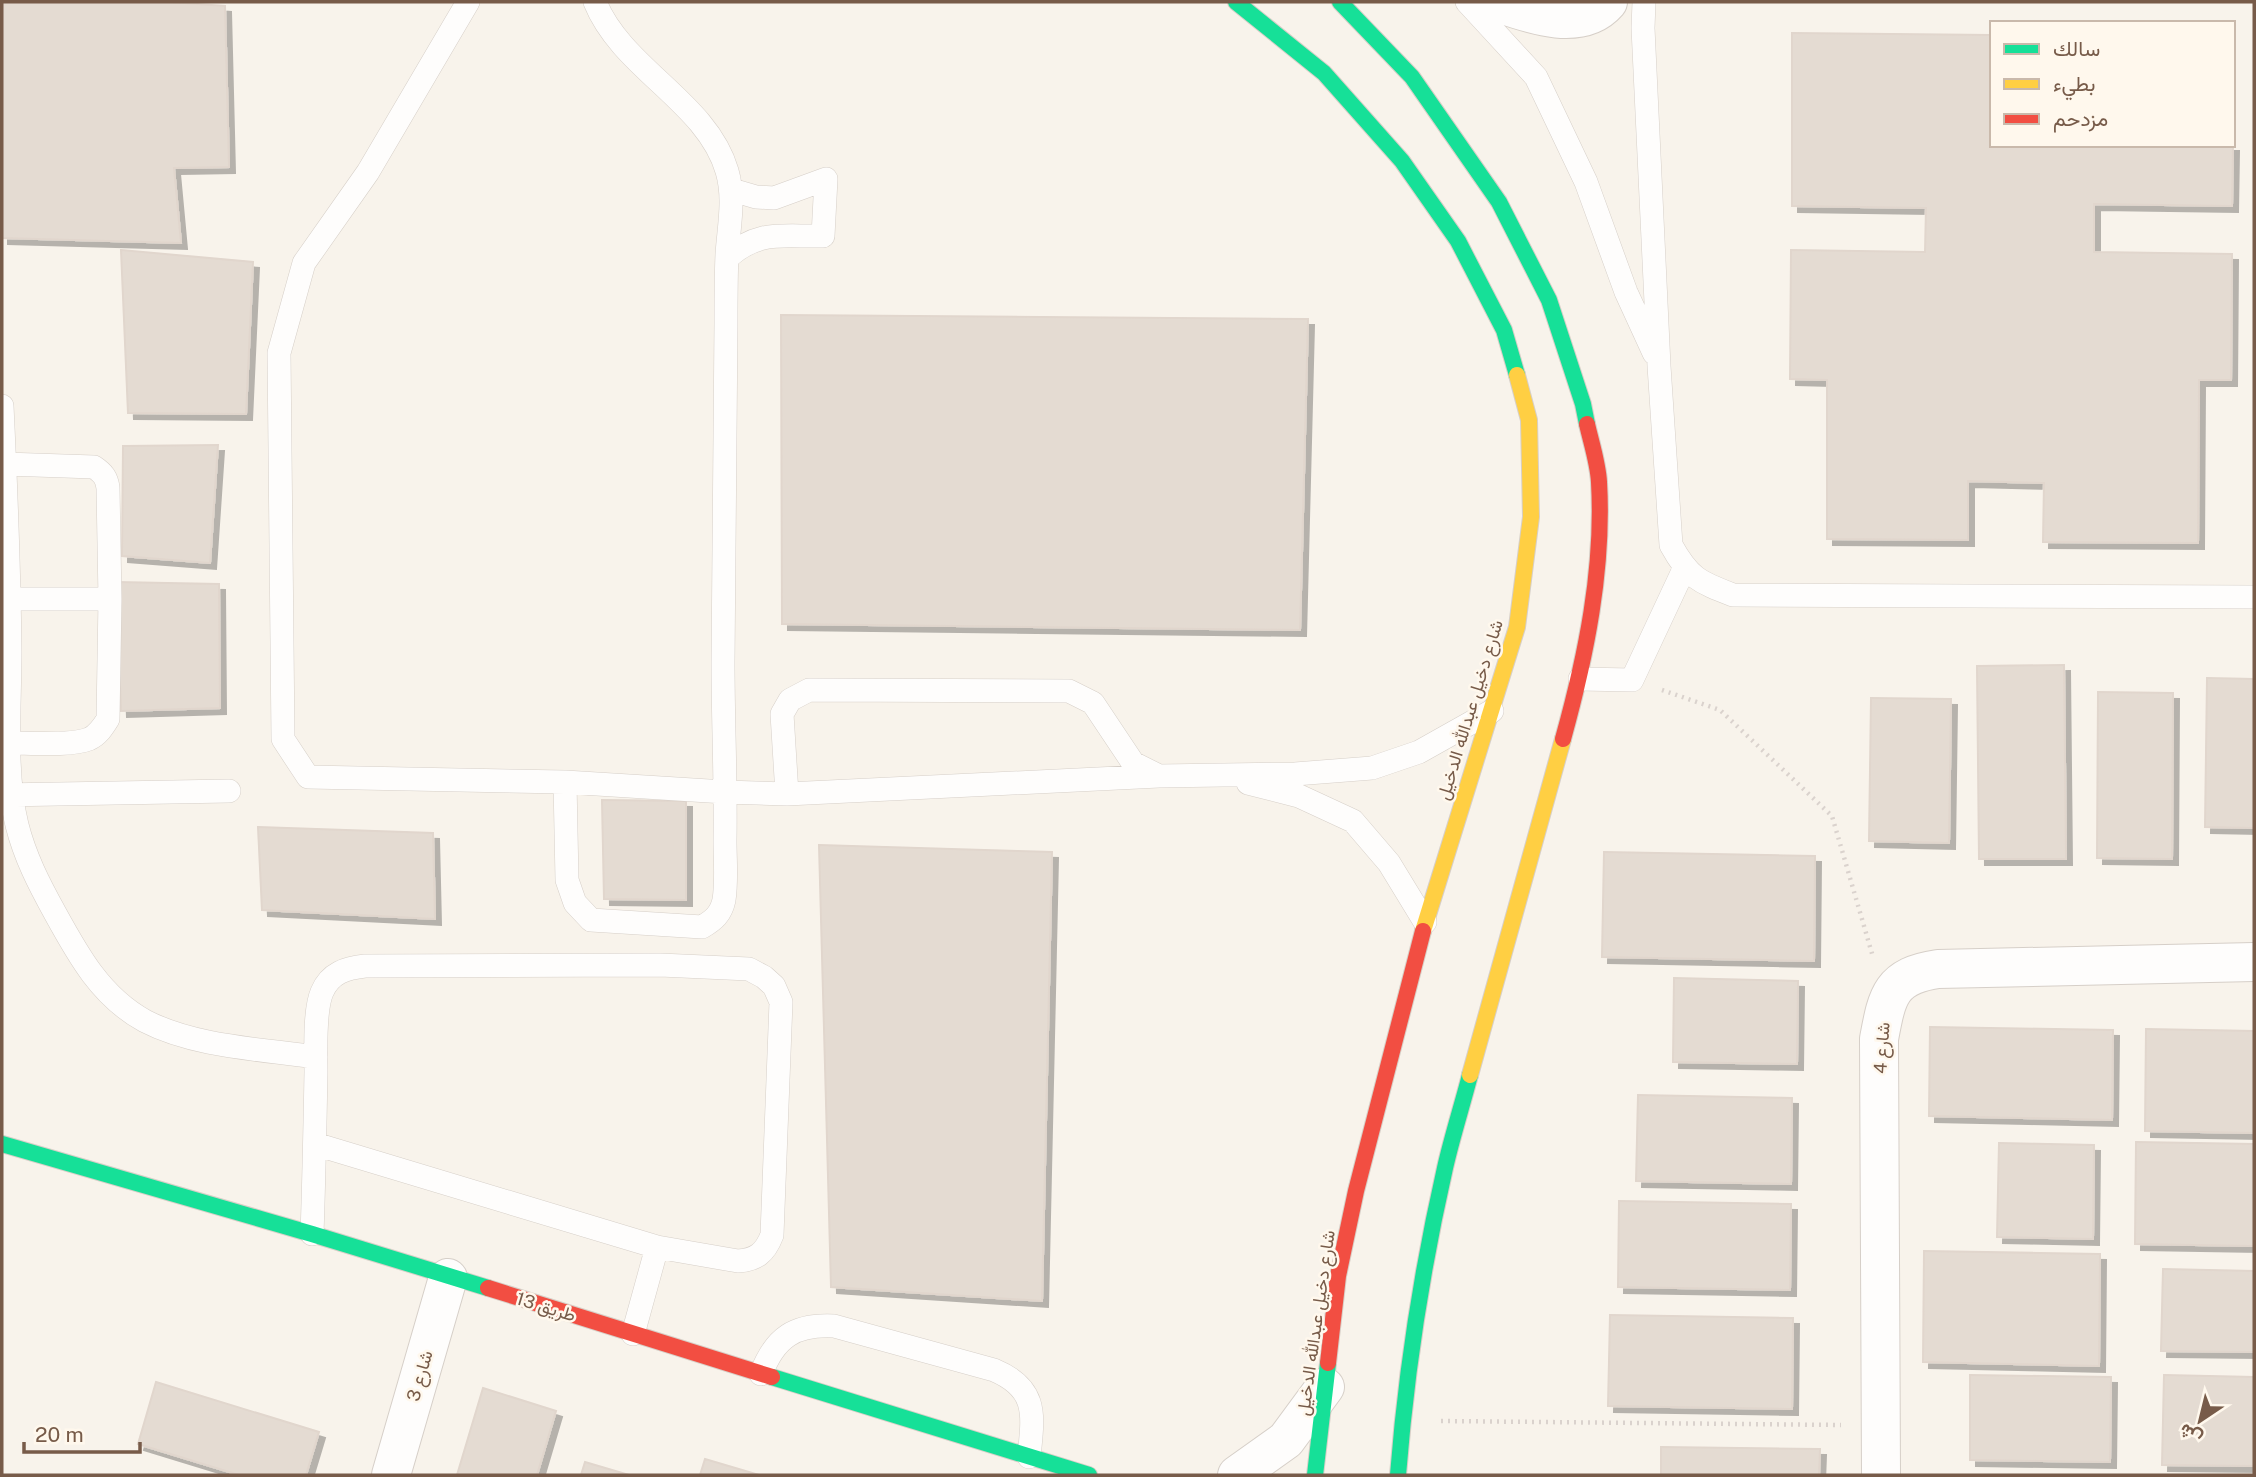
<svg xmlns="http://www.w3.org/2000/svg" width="2256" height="1477" viewBox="0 0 2256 1477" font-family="'Public Sans',Vazirmatn,sans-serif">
<defs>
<filter id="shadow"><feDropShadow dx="6" dy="6" stdDeviation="0" flood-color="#0004"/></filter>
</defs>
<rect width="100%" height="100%" fill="#f8f3eb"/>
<path fill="#e4dbd2" stroke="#e1d6cd" stroke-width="2" filter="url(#shadow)" d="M2,2h167l56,4 4,161 -55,1 7,75 -179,-5z
M1792,33l200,2v110h241l-1,61 -138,-2v48l138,2 -1,126h-32l-1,163 -155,-1 1,-59 -76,-2v59l-141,-1v-159l-37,-1 1,-129 134,2 1,-44 -134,-2z
M121,250l132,12 -7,152 -118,-1z
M781,315l527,4 -8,311 -518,-6z
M218,445l-8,118 -88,-7 1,-110z
M116,582l103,2 1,124 -99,3z
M2064,665l2,194h-87l-2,-193z
M2207,678l47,1v149l-49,-1z
M2098,692l75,1 -1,166 -75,-1z
M1871,698l80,1 -2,144 -80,-2z
M602,800l84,1v99l-82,-1z
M258,827l175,6 2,86 -173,-9z
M819,845l233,7 -10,449 -211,-14z
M1604,852l211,4 -1,105 -212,-4z
M1674,978l124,3 -1,83 -124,-2z
M1930,1027l183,3 -1,90 -183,-4z
M2146,1029l108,2v102l-109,-2z
M1638,1095l154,3 -1,86 -155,-3z
M2136,1142l118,2v102l-119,-2z
M1999,1143l95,2 -1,94 -96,-2z
M1619,1201l172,3 -1,86 -172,-3z
M1924,1251l176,3 -1,112 -176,-4z
M2163,1269l91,2v81l-93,-1z
M1610,1315l183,3 -1,91 -184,-3z
M1970,1375l141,2 -1,85 -140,-2z
M2164,1375l90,2v89l-92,-1z
M156,1382l163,50 -13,43h-67l-101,-31z
M483,1388l73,23 -19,64h-80z
M1661,1447l159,2 -1,26h-158z
M705,1459l54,16h-59z
M585,1462l44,13h-48z"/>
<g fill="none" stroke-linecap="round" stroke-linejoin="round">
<defs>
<path id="lane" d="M468,2l-100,170 -64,91 -25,90 4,386 25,38 257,5 160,10 62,2 372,-18 136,-2 77,-6 47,-16 73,-41
M1467,2l69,75 50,105 40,110 28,61
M1644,2l-1,26 16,338 12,179c18,33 28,37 62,50l521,2
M727,258c32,-29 56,-21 96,-22l3,-57 -52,19 -18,-1 -24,-7
M2,406c4,82 7,163 8,245 0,54 -6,122 7,174 8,32 22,59 38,88 23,42 46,84 90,108 50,26 116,28 171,36
M5,464l89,3c9,6 13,11 14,21l2,111 -2,120c-5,8 -10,16 -19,20 -17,7 -59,4 -79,4
M9,599h101
M1580,679l52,1 52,-111
M565,782l2,98 8,23 16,17 111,7c12,-7 19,-13 22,-27 3,-19 1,-40 1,-59 1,-60 -2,-119 -2,-179 2,-113 1,-226 3,-339 0,-23 0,-46 1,-69 2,-28 8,-56 0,-83 -20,-69 -105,-102 -132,-169
M1248,783l51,13 54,25 36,42 36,59
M787,794l-5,-80 8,-14 19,-10 260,1 24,12 40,60 26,13
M2,795l227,-4
M312,1234c2,-54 3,-108 4,-162 0,-20 -2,-62 6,-80 8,-19 24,-24 43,-26l295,-1 89,4 15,8 10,9 7,16 -9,233c-7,18 -16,25 -34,26l-81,-14 -342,-103
M633,1334l24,-87
M761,1374c14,-37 34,-50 73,-48l160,44c45,19 39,46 35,87"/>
<path id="street" d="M1495,2c32,11 85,32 113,0
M391,1475l57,-197
M1237,1475l49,-35 39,-53
M1881,1475l-2,-436c8,-43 11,-63 59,-70l316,-7"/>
<path id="fast" d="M1236,2l88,71 78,88 56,80 46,89 13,45
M1340,2l72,75 87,125 50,98 34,104 4,20
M2,1144l310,90 176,54
M772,1377l317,98
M1315,1475l13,-112
M1398,1475c8,-103 24,-206 47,-307 7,-31 17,-62 25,-93"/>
<path id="slow" d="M1423,931l94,-304 14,-110 -2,-97 -12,-45
M1470,1075l93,-336"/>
<path id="jam" d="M1563,739c23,-83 41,-170 36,-257 -1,-19 -8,-40 -12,-58
M488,1288l284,89
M1328,1363l10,-87 18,-85 67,-260"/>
</defs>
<use href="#lane" stroke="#d6cfc8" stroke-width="24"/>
<use href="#street" stroke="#d6cfc8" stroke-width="40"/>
<use href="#fast" stroke="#d7cfc7" stroke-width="18"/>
<use href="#slow" stroke="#d7cfc7" stroke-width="18"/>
<use href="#jam" stroke="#d7cfc7" stroke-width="18"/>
<path stroke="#dad2cd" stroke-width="4.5" stroke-dasharray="2 5" stroke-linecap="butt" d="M1662,690l58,20 112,106 41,141
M1441,1421l400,4"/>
<use href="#lane" stroke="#fefdfc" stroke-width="23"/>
<use href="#street" stroke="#fefdfc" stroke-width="38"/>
<use href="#fast" stroke="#16e098" stroke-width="16"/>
<use href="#slow" stroke="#ffcf43" stroke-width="16"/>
<use href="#jam" stroke="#f24e42" stroke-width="16"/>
</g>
<g text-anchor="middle" stroke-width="5" stroke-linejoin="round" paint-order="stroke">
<g font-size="18" fill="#775b49" stroke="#fff8ed">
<text transform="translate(1470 710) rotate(-73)" y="6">شارع دخيل عبدالله الدخيل</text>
<text transform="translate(1882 1048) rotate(-86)" y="6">شارع 4</text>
<text transform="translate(546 1307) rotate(17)" y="6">طريق 13</text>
<text transform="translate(1316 1323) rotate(-82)" y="6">شارع دخيل عبدالله الدخيل</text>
<text transform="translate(420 1376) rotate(-74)" y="6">شارع 3</text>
</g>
</g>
<rect width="2256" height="1477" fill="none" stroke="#775b49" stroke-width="7"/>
<rect x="1990" y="21" width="245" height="126" fill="#fff8ed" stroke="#c9b9ab" stroke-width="2"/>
<rect x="2004" y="44" width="35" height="10" fill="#16e098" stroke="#c9b9ab" stroke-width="2"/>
<text x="2053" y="56" font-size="21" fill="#775b49">سالك</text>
<rect x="2004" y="79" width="35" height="10" fill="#ffcf43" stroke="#c9b9ab" stroke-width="2"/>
<text x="2053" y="91" font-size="21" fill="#775b49">بطيء</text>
<rect x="2004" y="114" width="35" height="10" fill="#f24e42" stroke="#c9b9ab" stroke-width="2"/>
<text x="2053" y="126" font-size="21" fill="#775b49">مزدحم</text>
<g transform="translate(2200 1421) rotate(215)" stroke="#fff8ed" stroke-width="5" paint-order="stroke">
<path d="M0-5L12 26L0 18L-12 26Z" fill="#775b49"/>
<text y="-10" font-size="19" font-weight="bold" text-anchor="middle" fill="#775b49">ش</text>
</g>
<path d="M24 1442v10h116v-10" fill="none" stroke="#775b49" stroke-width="3.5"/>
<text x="35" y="1442" font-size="21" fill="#775b49" stroke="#fff8ed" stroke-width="5" paint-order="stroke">20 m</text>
</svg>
